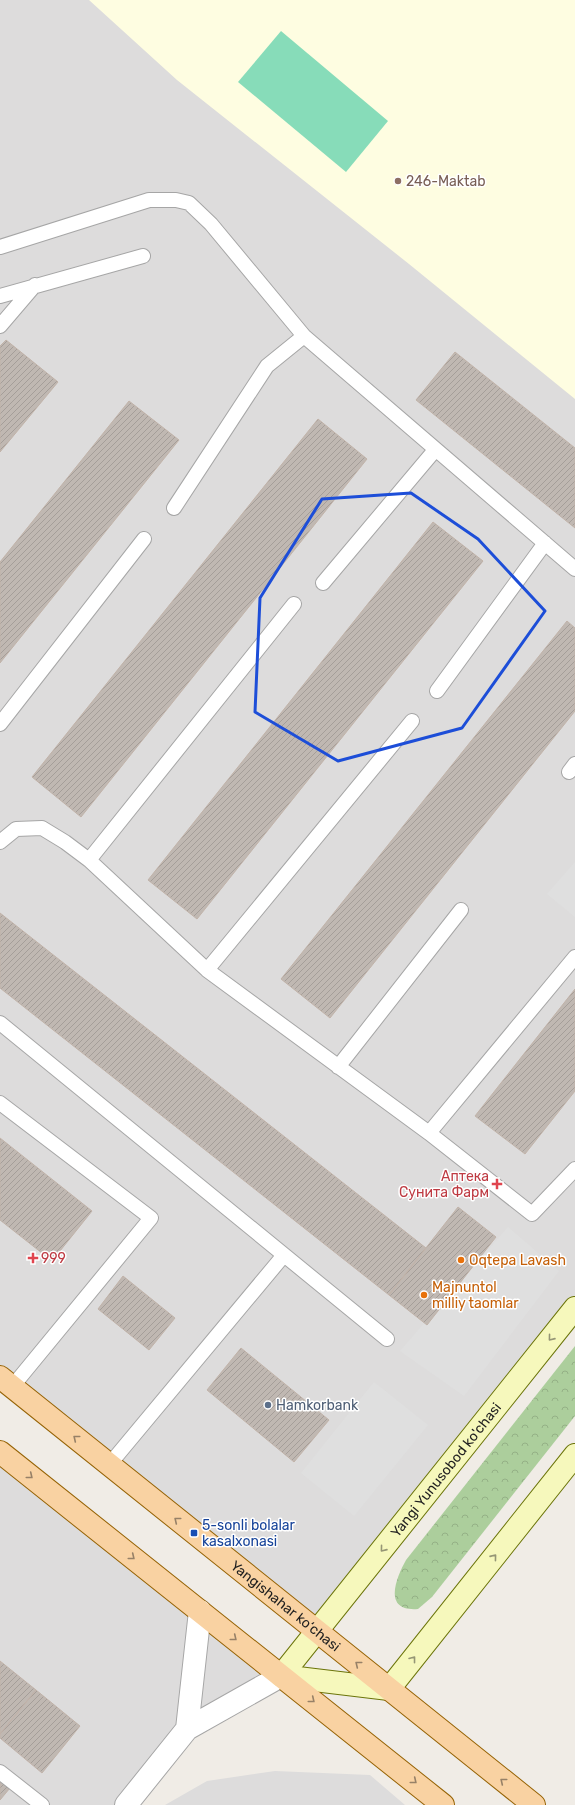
<svg xmlns="http://www.w3.org/2000/svg" width="575" height="1805" viewBox="0 0 575 1805" font-family="Rubik,sans-serif">
<defs>
<pattern id="forest-crowns" width="20" height="18" patternUnits="userSpaceOnUse"><rect width="20" height="18" fill="#acce9c"/><path d="M2 6a3 3 0 1 1 6 0M12 15a3 3 0 1 1 6 0" fill="none" stroke="#94b086"/></pattern>
<pattern id="building-hatch" width="6" height="6" patternUnits="userSpaceOnUse"><rect width="6" height="6" fill="#c0b8b2"/><path d="M-1 1l2-2M0 6l6-6M5 7l2-2" fill="none" stroke="#a59e99"/></pattern>
</defs>
<rect width="100%" height="100%" fill="#f0ece6"/>
<path fill="#dddcdc" d="M0,0h575v1308l-258,323 -317,-254z
M0,1452l281,224 -94,53 -61,76h-126z
M275,1771l95,4 35,30h-240l42,-24z"/>
<path fill="#fefde1" d="M89,0h486v399l-166,-135 -232,-184z"/>
<path fill="url(#forest-crowns)" d="M575,1346v70l-143,181 -14,12c-36,3 -22,-31 -12,-49z"/>
<path fill="#87dcb9" d="M281,31l107,90 -42,51 -108,-90z"/>
<path fill="#dfdfdf" d="M575,862v55l-28,-23z
M508,1227l51,44 -95,125 -64,-45z
M374,1382l54,43 -74,91 -53,-43z"/>
<path fill="url(#building-hatch)" stroke="#c1b3a9" d="M6,340l52,42 -58,70v-106z
M455,352l120,96v80l-159,-128z
M129,401l50,39 -179,223v-101z
M318,419l49,40 -286,358 -49,-40z
M433,522l50,39 -286,358 -49,-39z
M567,621l8,7v83l-245,307 -49,-39z
M0,913l426,335 -37,47 -389,-307z
M575,989v102l-50,63 -50,-38z
M0,1138l92,73 -40,50 -52,-41z
M458,1207l38,30 -69,88 -38,-30z
M123,1276l52,42 -26,32 -51,-41z
M241,1348l88,72 -35,42 -87,-72z
M0,1661l36,29 -36,44z
M36,1690l44,36 -38,47 -42,-35v-4z
M0,1780l10,8 -10,12z"/>
<g fill="none" stroke-linecap="round" stroke-linejoin="round">
<defs>
<path id="lane" d="M0,247l149,-47h27l13,3 22,21 93,112 271,233
M0,296l143,-40
M0,326l35,-41
M174,508l93,-142 37,-30
M323,583l112,-133
M437,691l108,-148
M0,724l144,-185
M569,772l6,-8
M0,842l16,-13 26,-1 23,14 24,18 118,110 222,163 103,81 43,-45
M89,860l205,-256
M207,970l205,-249
M0,1023l387,316
M338,1067l123,-157
M0,1103l151,115 -139,169
M429,1133l146,-176
M109,1465l175,-210
M0,1772l42,33"/>
<path id="street" d="M187,1729l13,-118
M126,1805l61,-76 94,-53"/>
<g id="secondary">
<path id="s1" d="M281,1676l294,-368"/>
<path d="M281,1676l108,13 186,-234"/>
</g>
<g id="primary">
<path id="s2" d="M0,1377l534,428"/>
<path d="M0,1452l443,353"/>
</g>
</defs>
<use href="#lane" stroke="#a6a6a6" stroke-width="16"/>
<use href="#street" stroke="#a6a6a6" stroke-width="24"/>
<use href="#secondary" stroke="#6b7409" stroke-width="24"/>
<use href="#primary" stroke="#966305" stroke-width="24"/>
<use href="#lane" stroke="#fff" stroke-width="14"/>
<use href="#street" stroke="#fff" stroke-width="22"/>
<use href="#secondary" stroke="#f6f8bc" stroke-width="22"/>
<use href="#primary" stroke="#f9d2a2" stroke-width="22"/>
</g>
<defs><path id="oneway-chevron" d="M-2-3.5L2.5 0L-2 3.5" fill="none" stroke-width="1.6" stroke-linecap="round" stroke-linejoin="round"/></defs>
<g stroke="#959675">
<use href="#oneway-chevron" transform="translate(551 1338) rotate(129)"/>
<use href="#oneway-chevron" transform="translate(383 1549) rotate(129)"/>
<use href="#oneway-chevron" transform="translate(494 1557) rotate(-51)"/>
<use href="#oneway-chevron" transform="translate(413 1659) rotate(-52)"/>
</g>
<g stroke="#978167">
<use href="#oneway-chevron" transform="translate(76 1438) rotate(-141)"/>
<use href="#oneway-chevron" transform="translate(30 1476) rotate(39)"/>
<use href="#oneway-chevron" transform="translate(177 1520) rotate(-141)"/>
<use href="#oneway-chevron" transform="translate(132 1557) rotate(39)"/>
<use href="#oneway-chevron" transform="translate(234 1638) rotate(39)"/>
<use href="#oneway-chevron" transform="translate(358 1664) rotate(-141)"/>
<use href="#oneway-chevron" transform="translate(312 1700) rotate(39)"/>
<use href="#oneway-chevron" transform="translate(414 1781) rotate(39)"/>
<use href="#oneway-chevron" transform="translate(503 1781) rotate(-141)"/>
</g>
<path fill="none" stroke="#1d4ed8" stroke-width="3" stroke-linejoin="round" d="M411,493l67,46 67,72 -83,117 -124,33 -83,-49 5,-114 62,-99z"/>
<circle fill="#8d6e63" stroke="#fff" stroke-width="1.5" cx="398" cy="181" r="4"/>
<g fill="#e0444e" stroke="#fff" stroke-width="1.5">
<path d="M495 1178h4v4h4v4h-4v4h-4v-4h-4v-4h4z"/>
<path d="M31 1252h4v4h4v4h-4v4h-4v-4h-4v-4h4z"/>
</g>
<g fill="#e8710a" stroke="#fff" stroke-width="1.5">
<circle cx="461" cy="1260" r="4"/>
<circle cx="424" cy="1295" r="4"/>
</g>
<circle fill="#5c6f8a" stroke="#fff" stroke-width="1.5" cx="268" cy="1405" r="4"/>
<rect fill="#1a4fb4" stroke="#fff" stroke-width="1.5" x="190" y="1529" width="8" height="8" rx="2"/>
<g text-anchor="middle" stroke-width="3" stroke-linejoin="round" paint-order="stroke">
<g font-size="14" fill="#785e54" stroke="#fff" text-anchor="start">
<text x="406" y="186">246-Maktab</text>
</g>
<g font-size="14" fill="#be3a42" stroke="#fff" text-anchor="end">
<text x="489" y="1181">Аптека<tspan x="489" dy="16">Сунита Фарм</tspan></text>
<text x="41" y="1263" text-anchor="start">999</text>
</g>
<g font-size="14" fill="#c56008" stroke="#fff" text-anchor="start">
<text x="469" y="1265">Oqtepa Lavash</text>
<text x="432" y="1292">Majnuntol<tspan x="432" dy="16">milliy taomlar</tspan></text>
</g>
<g font-size="14" fill="#4e5e75" stroke="#fff" text-anchor="start">
<text x="276" y="1410">Hamkorbank</text>
</g>
<g font-size="14" fill="#1f1f1f" stroke="#fff">
<text dy="5" stroke="none"><textPath href="#s1" startOffset="264">Yangi Yunusobod ko'chasi</textPath></text>
<text dy="5" stroke="none"><textPath href="#s2" startOffset="366">Yangishahar ko‘chasi</textPath></text>
</g>
<g font-size="14" fill="#164399" stroke="#fff" text-anchor="start">
<text x="202" y="1530">5-sonli bolalar<tspan x="202" dy="16">kasalxonasi</tspan></text>
</g>
</g>
</svg>
